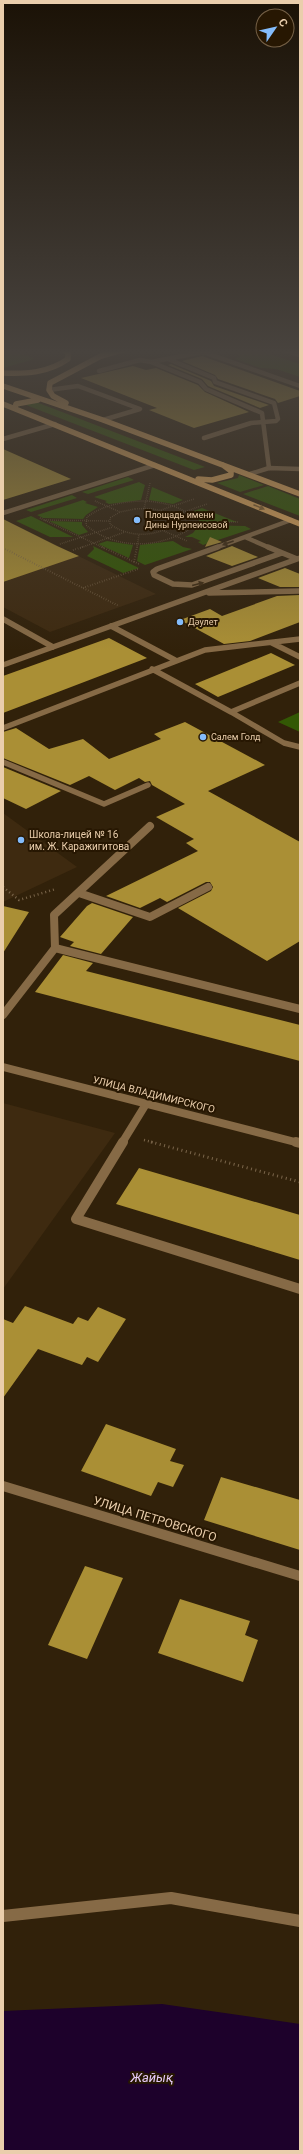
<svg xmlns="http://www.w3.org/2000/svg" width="303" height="2154" viewBox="0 0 303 2154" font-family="Roboto,sans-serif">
<rect width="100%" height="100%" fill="#31210a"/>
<path fill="#3e2a10" d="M3,519l153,75 -106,38 -47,-25z
M3,813l74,54 -74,35z
M3,1103l112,30 -112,156z"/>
<path fill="#335804" d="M3,349l13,2 19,8 -32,9z
M258,350l42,14v13l-24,-8 -16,-1 -25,-9 5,-3 -12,-5z
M36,402l169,65 -11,3 -168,-65z
M239,475l25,10 -24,7 -23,-9 21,-5z
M128,477l6,3 -46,14 -6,-2z
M139,482l6,3 -4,15 -32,4 -4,-2 2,-1 -13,-4z
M268,486l32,13v17l-57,-22z
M152,487l31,13 -10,4 -24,-4z
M72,495l5,3 -46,14 -5,-2z
M83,500l4,2 -2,1 13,4 -12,8 -3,4 -40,-1 -6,-3z
M202,508l35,14h-37l-4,-7 -5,-3z
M31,516l42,21h-23l-34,-16z
M49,521l33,1v3l6,7 -9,3z
M199,525l46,1 6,3 -48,16 -5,-3 3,-1 -9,-4h-7l8,-4z
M107,541l26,4 -4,13 -31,-14z
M173,541l10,6 9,2 -47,16 -8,-4 3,-16z
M93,546l46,22 -16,5 -36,-17 7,-7z
M300,712v20l-22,-10z"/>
<path fill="#1d012b" d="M162,2004l138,20v127h-297v-140z"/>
<path fill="#aa8f35" d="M202,356l98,35v5l-22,7 -3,-4 -57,-20 -3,-4 -33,-14z
M171,364l40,17 3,5 55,19 -9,3 -52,-22 -6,-7 -34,-14z
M133,366l13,4 10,-2 42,17 7,7 44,20 -55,16 -45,-18 8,-2 -76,-30z
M3,449l68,30 -68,21z
M3,519l54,27 22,10 -76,26z
M210,537l12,5 -17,5z
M232,546l26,11 -26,9 -26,-10z
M285,568l15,6v13h-20l-22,-9z
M300,595v27l-50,19 -26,3 -44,-24 30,-11 12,7 55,-20z
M109,638l38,20 -144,55v-37z
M271,653l24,12 -77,32 -23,-13z
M185,722l80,43 -57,26 92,51v99l-33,20 -89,-53 33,-17 2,-4 -3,-5h-4l-39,20 -7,-4 -20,10 -34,-12 92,-45 -12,-8 8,-4 -38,-22 29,-13 -33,-19 -2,-4 -5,1 -6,-4 -24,12 -26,-14 -19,9 -67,-27v-26l13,-4 33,21 34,-10 26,20 52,-20 -7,-5z
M3,767l58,24 -35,18 -23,-11z
M92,903l41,14 -32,37 -31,-8 4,-4 -14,-5 27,-31z
M3,906l26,6 -26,41z
M63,955l30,8 -7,8 214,54v36l-265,-69z
M139,1168l161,47v45l-184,-56z
M25,1306l48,18 5,-7 10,4 10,-14 28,12 -28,43 -11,-5 -5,8 -44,-16 -35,49v-79l10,4z
M106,1424l70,25 -6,12 14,4 -11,22 -15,-5 -7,14 -70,-25z
M221,1477l79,23v50l-96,-30z
M85,1566l38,12 -36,81 -39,-14z
M180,1599l70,22 -5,14 13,5 -15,42 -85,-29z"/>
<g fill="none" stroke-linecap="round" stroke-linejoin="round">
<path stroke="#7b664b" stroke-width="1.5" stroke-dasharray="0.5 1.5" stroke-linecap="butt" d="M95,501l25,11
M147,501c18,2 33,5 47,17v8c-32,23 -78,25 -108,-1l1,-8c18,-13 38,-16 60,-16z
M135,509c14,-1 28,-1 39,10v6c-20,12 -45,13 -64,-1v-6l10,-6z
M144,509l6,-26
M161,510l33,-11
M172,516l35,-12
M40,518l64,30
M44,520l65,1
M175,523l63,-1
M164,531l23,10
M60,544l53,-17
M80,548l45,-16
M137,548l2,-14"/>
<path stroke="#7b664b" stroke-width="2" stroke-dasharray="0.5 2" stroke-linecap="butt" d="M102,547l37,17
M3,548l116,58
M73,550l10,-3
M134,562l3,-15
M83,588l55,-19"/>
<path stroke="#7b664b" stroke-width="2.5" stroke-dasharray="1 3" stroke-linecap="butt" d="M3,887l16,13 37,-11
M144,1140l11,3"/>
<path stroke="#7b664b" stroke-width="3" stroke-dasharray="1 3.5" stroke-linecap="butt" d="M151,1142l149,40"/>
<path stroke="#866a46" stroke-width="4.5" d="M203,352l97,34
M168,359l46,19 1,4 59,21 4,16 -2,2 -25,2 -47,15
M151,362l49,20 6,7 56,24 7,55
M99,371l41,-11 11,2 67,-13
M49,390l29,-4 62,23 -37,11
M3,439l52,-15
M3,513l152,-48
M245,537l25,11
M215,548l76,-28"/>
<path stroke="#866a46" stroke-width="5.5" d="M218,547l-61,22 -4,3 1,3 19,9 19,1 90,-32
M268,547l29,12
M209,593l91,-2
M3,619l50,28
M111,626l64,34
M272,643l28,14
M3,665l297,-107
M152,669l79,43 69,-29
M231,712l53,31 16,4
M3,728l202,-78 95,-11
M3,762l101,42 44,-19"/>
<path stroke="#866a46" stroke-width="8" d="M79,893l71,24 58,-30
M55,948l-1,-33 96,-89
M3,1015l52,-67 245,61
M122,1143l24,-39"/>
<path stroke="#866a46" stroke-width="10" d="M123,1142l-47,77 224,70"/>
<path stroke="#866a46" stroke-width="12" d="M3,1916l168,-18 129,23"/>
<path stroke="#866a46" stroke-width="4.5" d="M281,349l19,6
M250,474l19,-6 31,1"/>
<path stroke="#866a46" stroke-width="10" d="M3,1486l297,90"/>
<path stroke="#866a46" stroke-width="8" d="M3,1067l296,76"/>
<path stroke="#866a46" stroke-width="10" d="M296,1142l4,1"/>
<path stroke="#eaaf60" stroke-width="5.5" d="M3,373c23,1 45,0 65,-14v-6l-5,-4
M3,386l100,34 197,74
M66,403l-13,-7 -4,-6 1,-7 51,-27 25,-7
M3,404l297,120
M15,408l1,-4 22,-4
M198,479l14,1 19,-5v-4l-8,-6"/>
</g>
<defs><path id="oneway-solid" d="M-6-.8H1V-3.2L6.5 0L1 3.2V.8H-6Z"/></defs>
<use fill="#886331" href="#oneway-solid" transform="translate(259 507) rotate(22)"/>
<g fill="#3f2c13">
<use href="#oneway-solid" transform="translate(228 543) rotate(160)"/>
<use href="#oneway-solid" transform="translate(198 584) rotate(-14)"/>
</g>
<linearGradient id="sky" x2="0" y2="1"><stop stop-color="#1b1206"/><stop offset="0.54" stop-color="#48433e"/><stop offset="1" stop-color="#48433e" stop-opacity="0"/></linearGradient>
<rect width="303" height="651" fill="url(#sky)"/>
<g fill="#84bcfb" stroke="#271702" stroke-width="1.5">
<circle cx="137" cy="520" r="4"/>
<circle cx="180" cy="622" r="4"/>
<circle cx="203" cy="737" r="4"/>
<circle cx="21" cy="840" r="4"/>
</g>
<g text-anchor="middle" stroke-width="4" stroke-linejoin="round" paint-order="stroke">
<g font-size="9" fill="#eaceac" stroke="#271702" text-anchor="start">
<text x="145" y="518">Площадь имени<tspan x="145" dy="10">Дины Нурпеисовой</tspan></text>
<text x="188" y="625">Дәулет</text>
<text x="211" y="740">Салем Голд</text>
</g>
<g font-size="10" fill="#eaceac" stroke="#271702" text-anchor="start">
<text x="29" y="838">Школа-лицей № 16<tspan x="29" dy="12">им. Ж. Каражигитова</tspan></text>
</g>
<g font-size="10" fill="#eaceac" stroke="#271702">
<text transform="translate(154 1094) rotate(14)" y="4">УЛИЦА ВЛАДИМИРСКОГО</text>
</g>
<g font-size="12" fill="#eaceac" stroke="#271702">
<text transform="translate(155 1519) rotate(17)" y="4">УЛИЦА ПЕТРОВСКОГО</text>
</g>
<g font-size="13" font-style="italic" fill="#e6caf7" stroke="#271702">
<text x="152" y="2082">Жайық</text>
</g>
</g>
<rect width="303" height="2154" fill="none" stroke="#eaceac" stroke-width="8"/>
<g transform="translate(275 28) rotate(56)"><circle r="19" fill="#271702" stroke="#756046"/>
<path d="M0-3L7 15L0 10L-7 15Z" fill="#84bcfb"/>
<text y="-6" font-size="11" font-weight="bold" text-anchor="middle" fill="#eaceac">С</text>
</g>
</svg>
